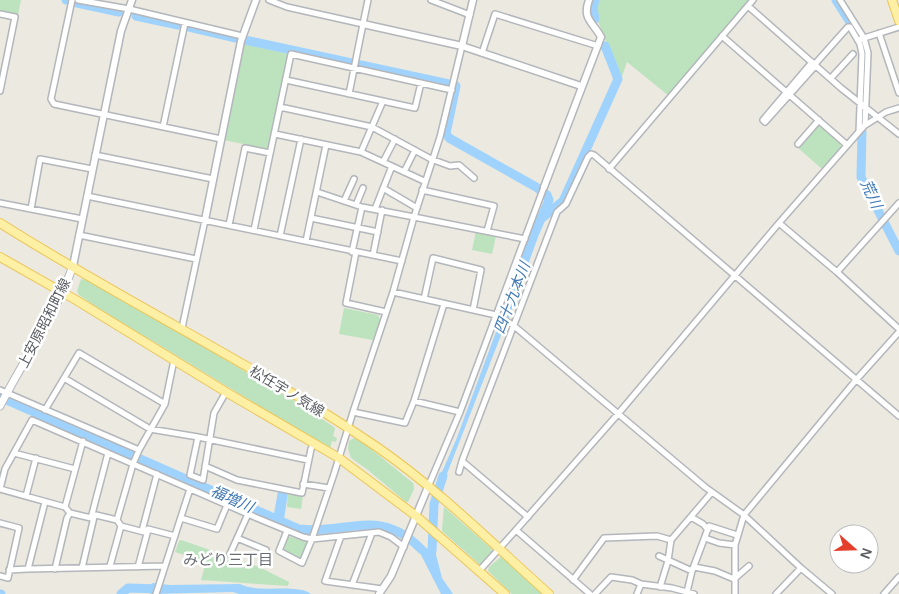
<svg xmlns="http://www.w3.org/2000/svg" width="899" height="594" viewBox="0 0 899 594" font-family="Arial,'Noto Sans JP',sans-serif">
<rect width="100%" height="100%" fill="#ebe9e0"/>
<path fill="#bce3bd" d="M0,0h21l-3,15 -18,-4z
M598,0h154l-83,96 -42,-34 -6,17 -26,-65 -1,-5z
M244,43l44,11 -19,94 -2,1 -43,-9z
M818,123l22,20 1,4 -19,22 -25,-22z
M476,231l20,5 -4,18 -20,-4z
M81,279l12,2 205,122 36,24 1,2 -2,7 4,2 -1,4 -4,-1 -2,8 -179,-109 -24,-12 -48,-33 -2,-4z
M344,308l34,7 2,5 -7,20 -34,-6z
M354,438l12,7 47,38 1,6 -6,13h-2l-38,-32 -17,-12 -3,-9 1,-8z
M288,493l15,3 -2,13 -14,-2z
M444,507l47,41 1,3 -11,13h-2l-37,-33z
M288,536l19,6 -5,15 -3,1 -15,-7 -1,-2z
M181,540l78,27 30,15 -1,4 -87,-6 5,-18 -31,-10 4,-11z
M502,556l42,38h-32l-24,-23 1,-4z"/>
<path fill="#9fd3fd" d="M500,321l5,4 -64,164 -3,-8 18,-41z
M278,491l10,2 -4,26 -10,-5z
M432,539l10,39 11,16h-12l-25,-49h-3l1,-5 14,9 2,-2 -1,-7z
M152,583l18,2 70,-1c19,10 56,-1 71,10h-72l-6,-2 -82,2 -2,-1z"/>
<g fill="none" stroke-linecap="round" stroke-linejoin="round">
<path stroke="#9fd3fd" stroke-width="9" d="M66,0h1
M836,0l26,41 4,12 -3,49
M77,3l42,9
M136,16l42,9
M595,19l-2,-11 2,-8
M189,27l47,11
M245,40l204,44
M456,86l-10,47 3,5 87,49 11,8 2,5 -15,35 -34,93
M863,121v-13
M862,132l-1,45 38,74
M542,218l21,-17 55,-122 -13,-33
M0,397l299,132c49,6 81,-23 123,21
M432,551l2,-47 9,-28
M0,594h1
M121,594l7,-6 33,1"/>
<defs>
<path id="minor" d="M72,0l-21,99 3,5 167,35
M78,0l51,9 113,27
M269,0l18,7 76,17 -14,70
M431,0l39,15
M840,0l24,38 4,15 -3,72
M748,6l93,82 58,46
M0,14l15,3 -15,74
M363,24l5,-24
M879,33l20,60
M722,36l125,109
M861,39l38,-12
M462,46l-22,91 -26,80 111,22
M482,53l13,-39 103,32
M815,64l33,-37h2l10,17 2,10 -3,78
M831,78l22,-24
M286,80l129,28 6,-25
M280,107l92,20 59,32 19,7 9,-1 15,13
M765,122l-2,-2 49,-58
M765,122l51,-57
M163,127l22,-104
M275,134l86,18 22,-51
M798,144l21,-24
M361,152l63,29
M95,155l118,24
M383,162l12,-23
M609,169l144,-169
M404,172l11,-22
M383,188l34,20
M422,190l72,16 -7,25
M317,192l45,15 52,10 -21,75
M87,196l315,65
M344,201l10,-22
M0,203l82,16
M356,205l7,-17
M31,209l9,-50 52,10
M375,209l17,-43
M311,218l67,14
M779,223l58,49 62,57
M229,225l16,-77 25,5
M254,230l37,-176 161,36
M79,235l117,24
M280,236l21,-97
M306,241l20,-96
M352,252l10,-45
M356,252l-10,51 40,9
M373,255l9,-45
M837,272l62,-69
M424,299l9,-41 48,12 -8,40
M182,328l23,-108
M64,378l86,51 48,8 110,23
M0,390l139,60 26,-46 9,-44
M414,401l30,-97
M45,410l34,-57 86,51
M353,412l40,-120 103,23 17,10 192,162 39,28 57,53
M198,437l-8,38 13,5 11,-67 12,-21
M14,453l61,16
M205,466l32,14 65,13 9,-44 3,-6
M459,472l3,-11
M303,484l26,4
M428,487l32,-75 84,-225
M0,489l5,-20 27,-49 225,98 46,19 9,2 22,-65 19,-62 52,11 9,-22 46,11
M0,489l65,18 5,6 21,5 5,-3 21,5 4,6 23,6 4,-3 27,7
M26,496l10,-38
M45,502l-17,67 137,-3
M65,507l18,-66
M528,517l-66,-56 95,-249 9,-8 22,-47 3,-3 3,1 305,261
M691,517l12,7 5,6
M91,518l17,-65
M181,518l36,11 10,-24
M117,520l16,-56 6,-14
M0,523l19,5 -11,50 -8,-2
M516,530l102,-116 161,-191 85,-97 22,-14 13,-4
M142,531l15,-57
M287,531l-8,20 23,12 10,-24 67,-7 12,5 13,10
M341,536l-16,45 57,8
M237,538l29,12
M705,538l14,5 16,2
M230,554l18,-40
M659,556l33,15
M110,566l11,-40
M138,567l10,-37
M694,567l21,4 19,8 15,-13
M82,568l12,-51
M55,569l12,-51 3,-5
M9,570l19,-1
M479,571l37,-41 74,64
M573,580l31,-42 53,-2 14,4 41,-48
M352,585l20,-52
M660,587l8,-26 3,-21
M687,592l5,-21 17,-45 28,9
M156,594l34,-105
M595,594l16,-17 21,3 9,4
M637,594l4,-10 31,4 22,6
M735,594v-49l9,-30 112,-135 43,-48
M776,594l25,-26 31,26
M884,594l15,-17"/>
<path id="tertiary" d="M363,24l99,22 119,40
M462,46l11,-46
M544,187l57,-150c-8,-15 -19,-18 -12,-37
M205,220l36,-179 15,-41
M73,266l48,-235 11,-31
M379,594l12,-18 37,-89"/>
<path id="secondary" d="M0,406c24,-47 55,-90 73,-140"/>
<path id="primary" d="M892,0l7,21
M0,223c123,78 256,142 377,224 62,43 116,97 172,147
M0,257l76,43 150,92 113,66 77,58 89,78"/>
</defs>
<use href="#minor" stroke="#b3b6bb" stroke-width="8"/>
<use href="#tertiary" stroke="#b3b6bb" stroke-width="9"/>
<use href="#secondary" stroke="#b4b7bd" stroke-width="9"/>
<use href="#primary" stroke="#edc557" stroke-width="10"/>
<use href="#minor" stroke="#fff" stroke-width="5"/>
<use href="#tertiary" stroke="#fff" stroke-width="6"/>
<use href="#secondary" stroke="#fff" stroke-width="7"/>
<use href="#primary" stroke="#fdefa4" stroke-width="8"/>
</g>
<g text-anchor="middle" stroke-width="5" stroke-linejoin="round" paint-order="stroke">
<g font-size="14" fill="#595c61" stroke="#fff">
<text transform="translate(44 323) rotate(-63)" y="5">上安原昭和町線</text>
<text transform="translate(287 391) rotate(31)" y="5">松任宇ノ気線</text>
</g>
<g font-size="15" font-style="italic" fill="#4079b5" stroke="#fff">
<text transform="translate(871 194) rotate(65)" y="5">荒川</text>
<text transform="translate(512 298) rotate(-69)" y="5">四十九本川</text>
<text transform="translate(232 499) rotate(24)" y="5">福増川</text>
</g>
<g font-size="15" fill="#6a6e73" stroke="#fff">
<text x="228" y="565">みどり三丁目</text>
</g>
</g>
<g transform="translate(854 549) rotate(110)"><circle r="24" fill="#ffffff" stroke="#bdbec0"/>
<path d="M0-4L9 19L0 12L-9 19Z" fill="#e43e2d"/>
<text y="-8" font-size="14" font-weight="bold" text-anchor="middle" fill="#595c61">N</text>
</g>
</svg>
